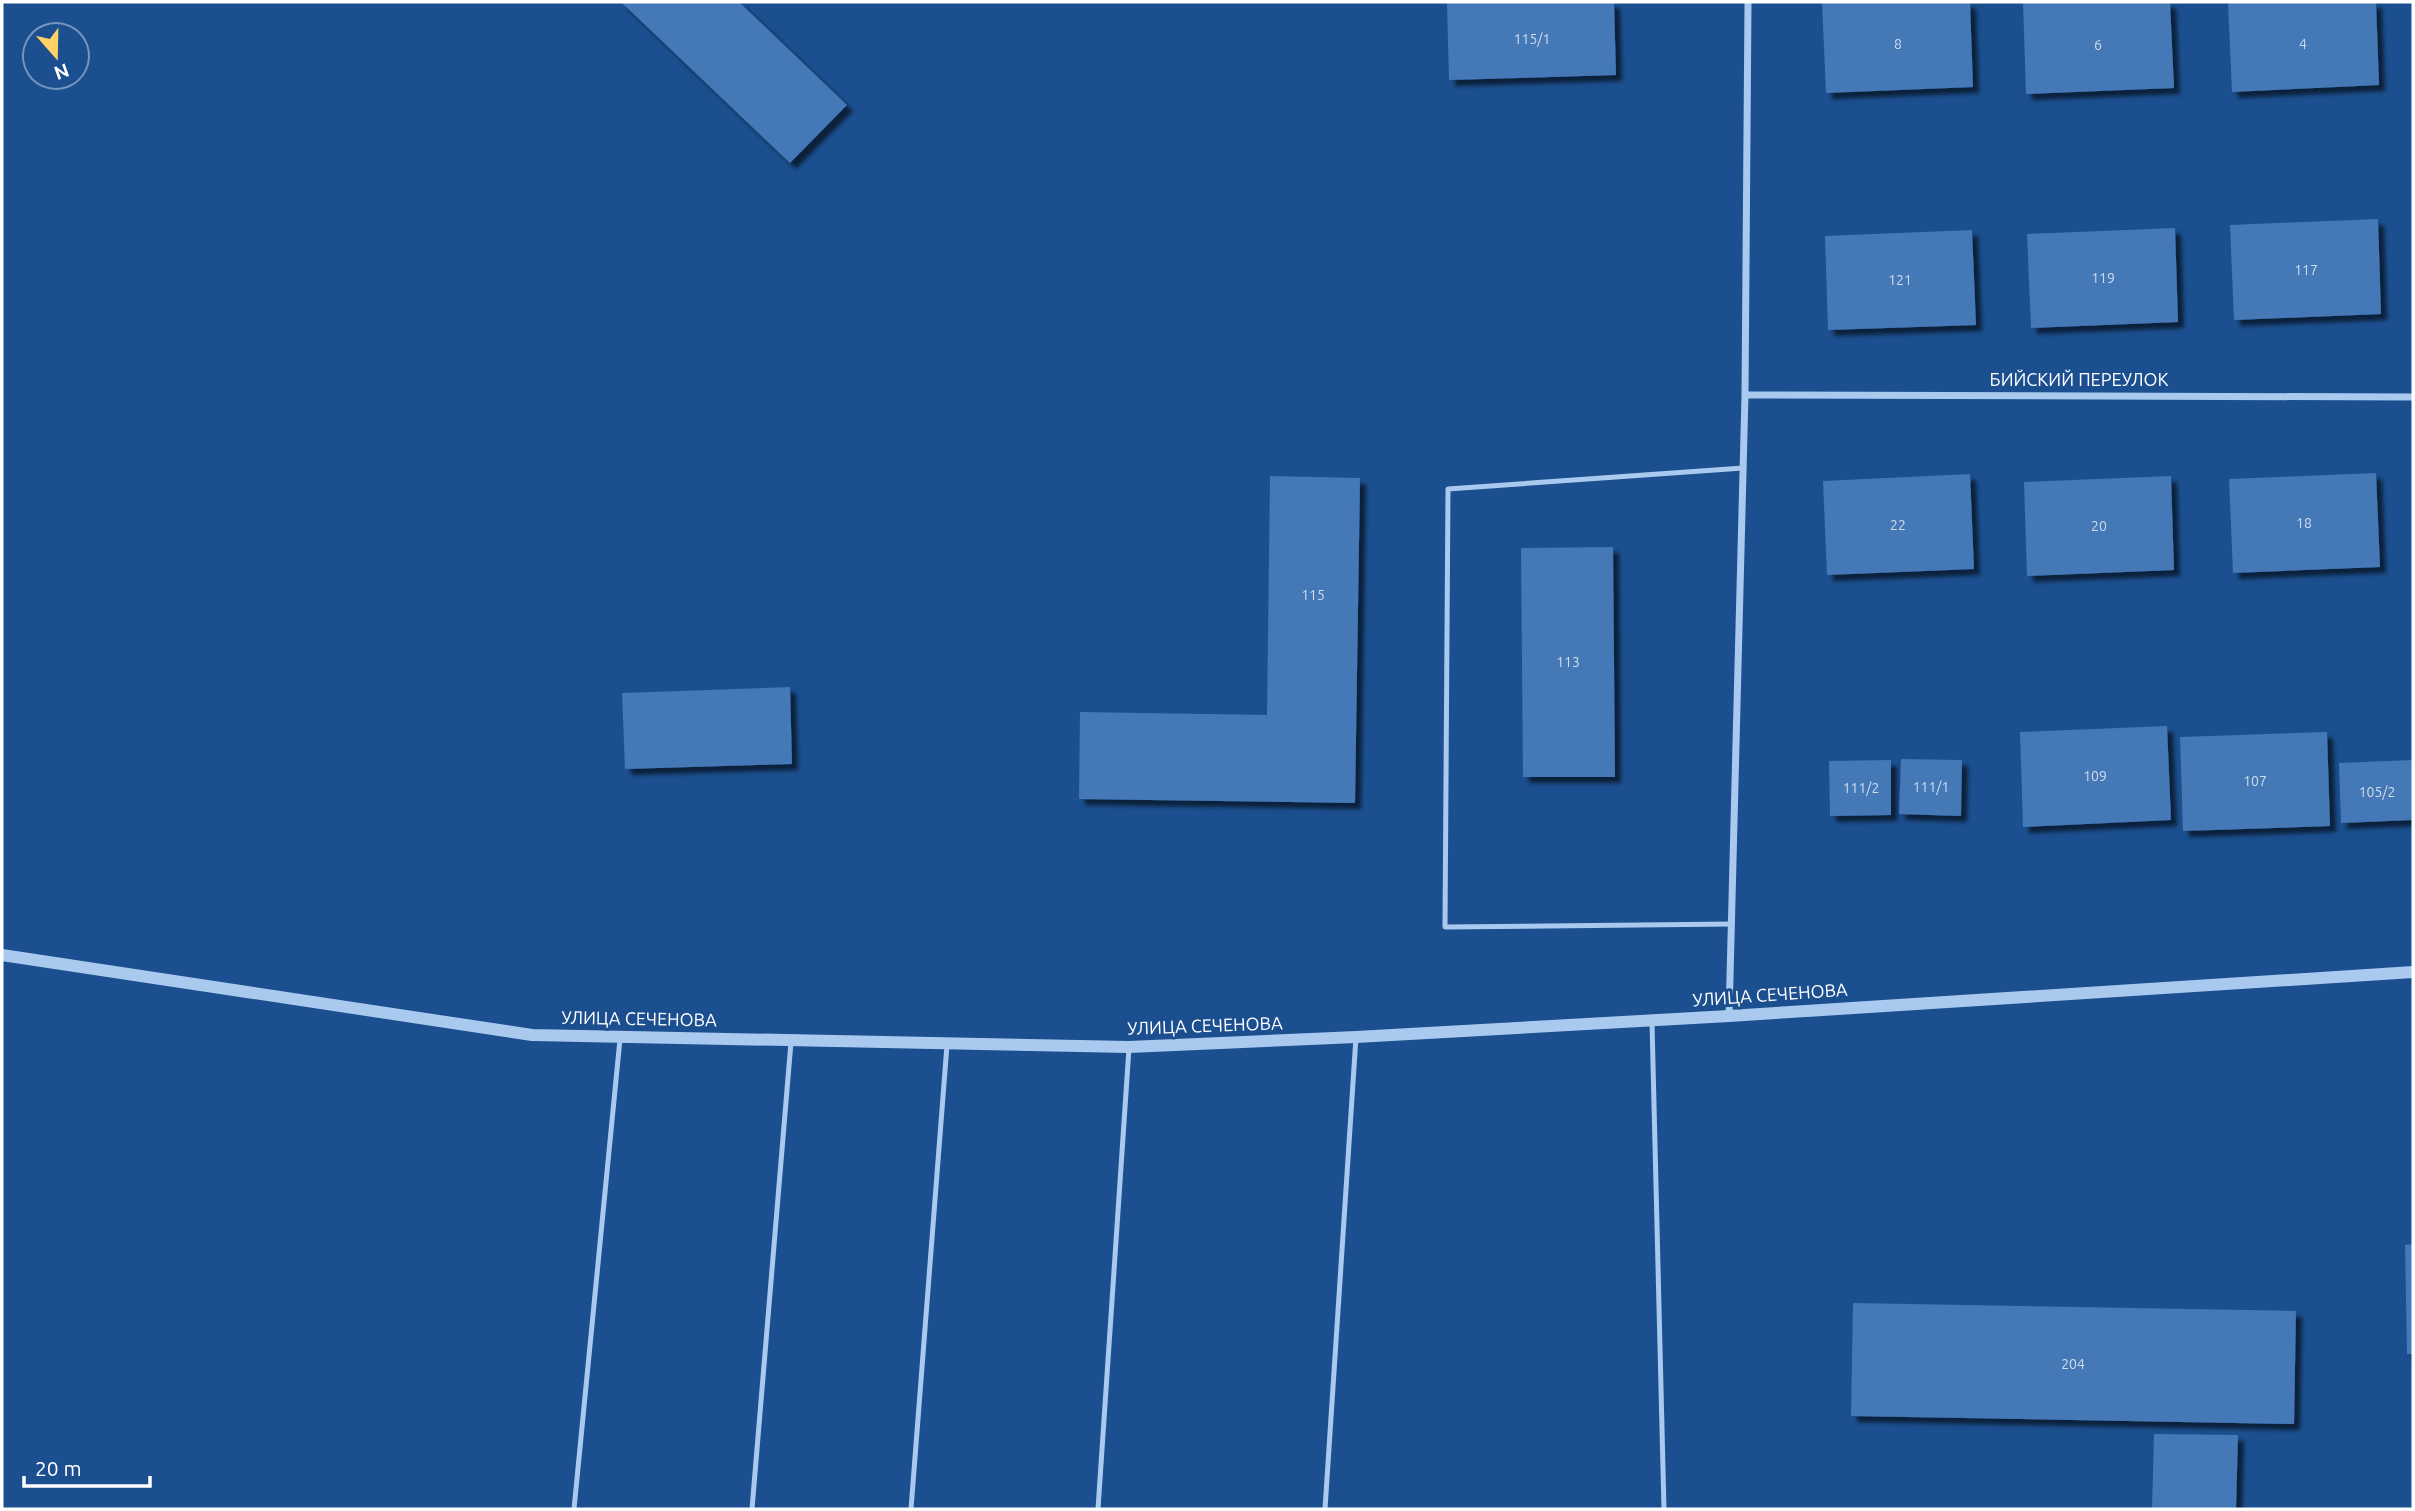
<svg xmlns="http://www.w3.org/2000/svg" width="2415" height="1511" viewBox="0 0 2415 1511" font-family="Ubuntu,sans-serif">
<defs>
<filter id="shadow"><feDropShadow dx="6" dy="6" stdDeviation="2" flood-color="#0009"/></filter>
</defs>
<rect width="100%" height="100%" fill="#1b4f8f"/>
<path fill="#4478b7" filter="url(#shadow)" d="M621,2h118l108,103 -57,58z
M1480,2h134l2,73 -167,5 -2,-77z
M1822,2h148l3,85 -147,6z
M2023,2h147l4,86 -148,6z
M2228,2h148l3,83 -147,7z
M2378,219l3,95 -147,6 -4,-95z
M2175,228l3,94 -147,6 -4,-94z
M1972,230l4,95 -148,5 -3,-94z
M2376,473l4,94 -147,6 -4,-94z
M1970,474l4,95 -147,6 -4,-94z
M1270,476l90,2 -5,325 -276,-4 1,-87 187,3z
M2171,476l3,94 -147,6 -3,-94z
M1613,547l2,230h-92l-2,-229z
M790,687l2,77 -167,5 -3,-76z
M2167,726l4,94 -148,7 -3,-95z
M2327,732l3,94 -147,5 -3,-94z
M1901,759l61,1 -1,56 -62,-2z
M1891,760v55l-61,1 -1,-55z
M2413,760v60l-72,3 -2,-60z
M2413,1244v110h-6l-2,-109z
M1853,1303l443,8 -2,113 -443,-8z
M2154,1434l84,1 -2,74h-84z"/>
<g fill="none" stroke-linecap="round" stroke-linejoin="round">
<path stroke="#a9c9ee" stroke-width="5" d="M1732,924l-287,3 3,-438 295,-21
M1652,1023l12,486
M574,1509l46,-470
M752,1509l39,-467
M911,1509l36,-464
M1098,1509l31,-461
M1325,1509l31,-472"/>
<path stroke="#a9c9ee" stroke-width="7" d="M1745,395l668,2
M1729,1016l16,-621 3,-393"/>
<path stroke="#a9c9ee" stroke-width="12" d="M2,955l530,80 597,12 227,-10 373,-21 684,-44"/>
</g>
<g text-anchor="middle" stroke-width="6" stroke-linejoin="round" paint-order="stroke">
<g font-size="14" fill="#d0dded">
<text x="1532" y="44">115/1</text>
<text x="1898" y="49">8</text>
<text x="2303" y="49">4</text>
<text x="2098" y="50">6</text>
<text x="2306" y="275">117</text>
<text x="2103" y="283">119</text>
<text x="1900" y="285">121</text>
<text x="2304" y="528">18</text>
<text x="1898" y="530">22</text>
<text x="2099" y="531">20</text>
<text x="1313" y="600">115</text>
<text x="1568" y="667">113</text>
<text x="2095" y="781">109</text>
<text x="2255" y="786">107</text>
<text x="1931" y="792">111/1</text>
<text x="1861" y="793">111/2</text>
<text x="2377" y="797">105/2</text>
<text x="2073" y="1369">204</text>
</g>
<g font-size="18" fill="#fff" stroke="#1b4f8f">
<text x="2079" y="386">БИЙСКИЙ ПЕРЕУЛОК</text>
<text transform="translate(1770 995) rotate(-4)" y="6">УЛИЦА СЕЧЕНОВА</text>
<text transform="translate(639 1019) rotate(1)" y="6">УЛИЦА СЕЧЕНОВА</text>
<text transform="translate(1205 1026) rotate(-2)" y="6">УЛИЦА СЕЧЕНОВА</text>
</g>
</g>
<rect width="2415" height="1511" fill="none" stroke="#ffffff" stroke-width="7"/>
<g transform="translate(56 56) rotate(160)"><circle r="33" fill="#1b4f8f" stroke="#7695bc" stroke-width="2"/>
<path d="M0-5L12 26L0 18L-12 26Z" fill="#ffd166"/>
<text y="-10" font-size="19" font-weight="bold" text-anchor="middle" fill="#ffffff">N</text>
</g>
<path d="M24 1476v10h126v-10" fill="none" stroke="#ffffff" stroke-width="3.5"/>
<text x="35" y="1476" font-size="21" fill="#ffffff" stroke="#1b4f8f" stroke-width="5" paint-order="stroke">20 m</text>
</svg>
